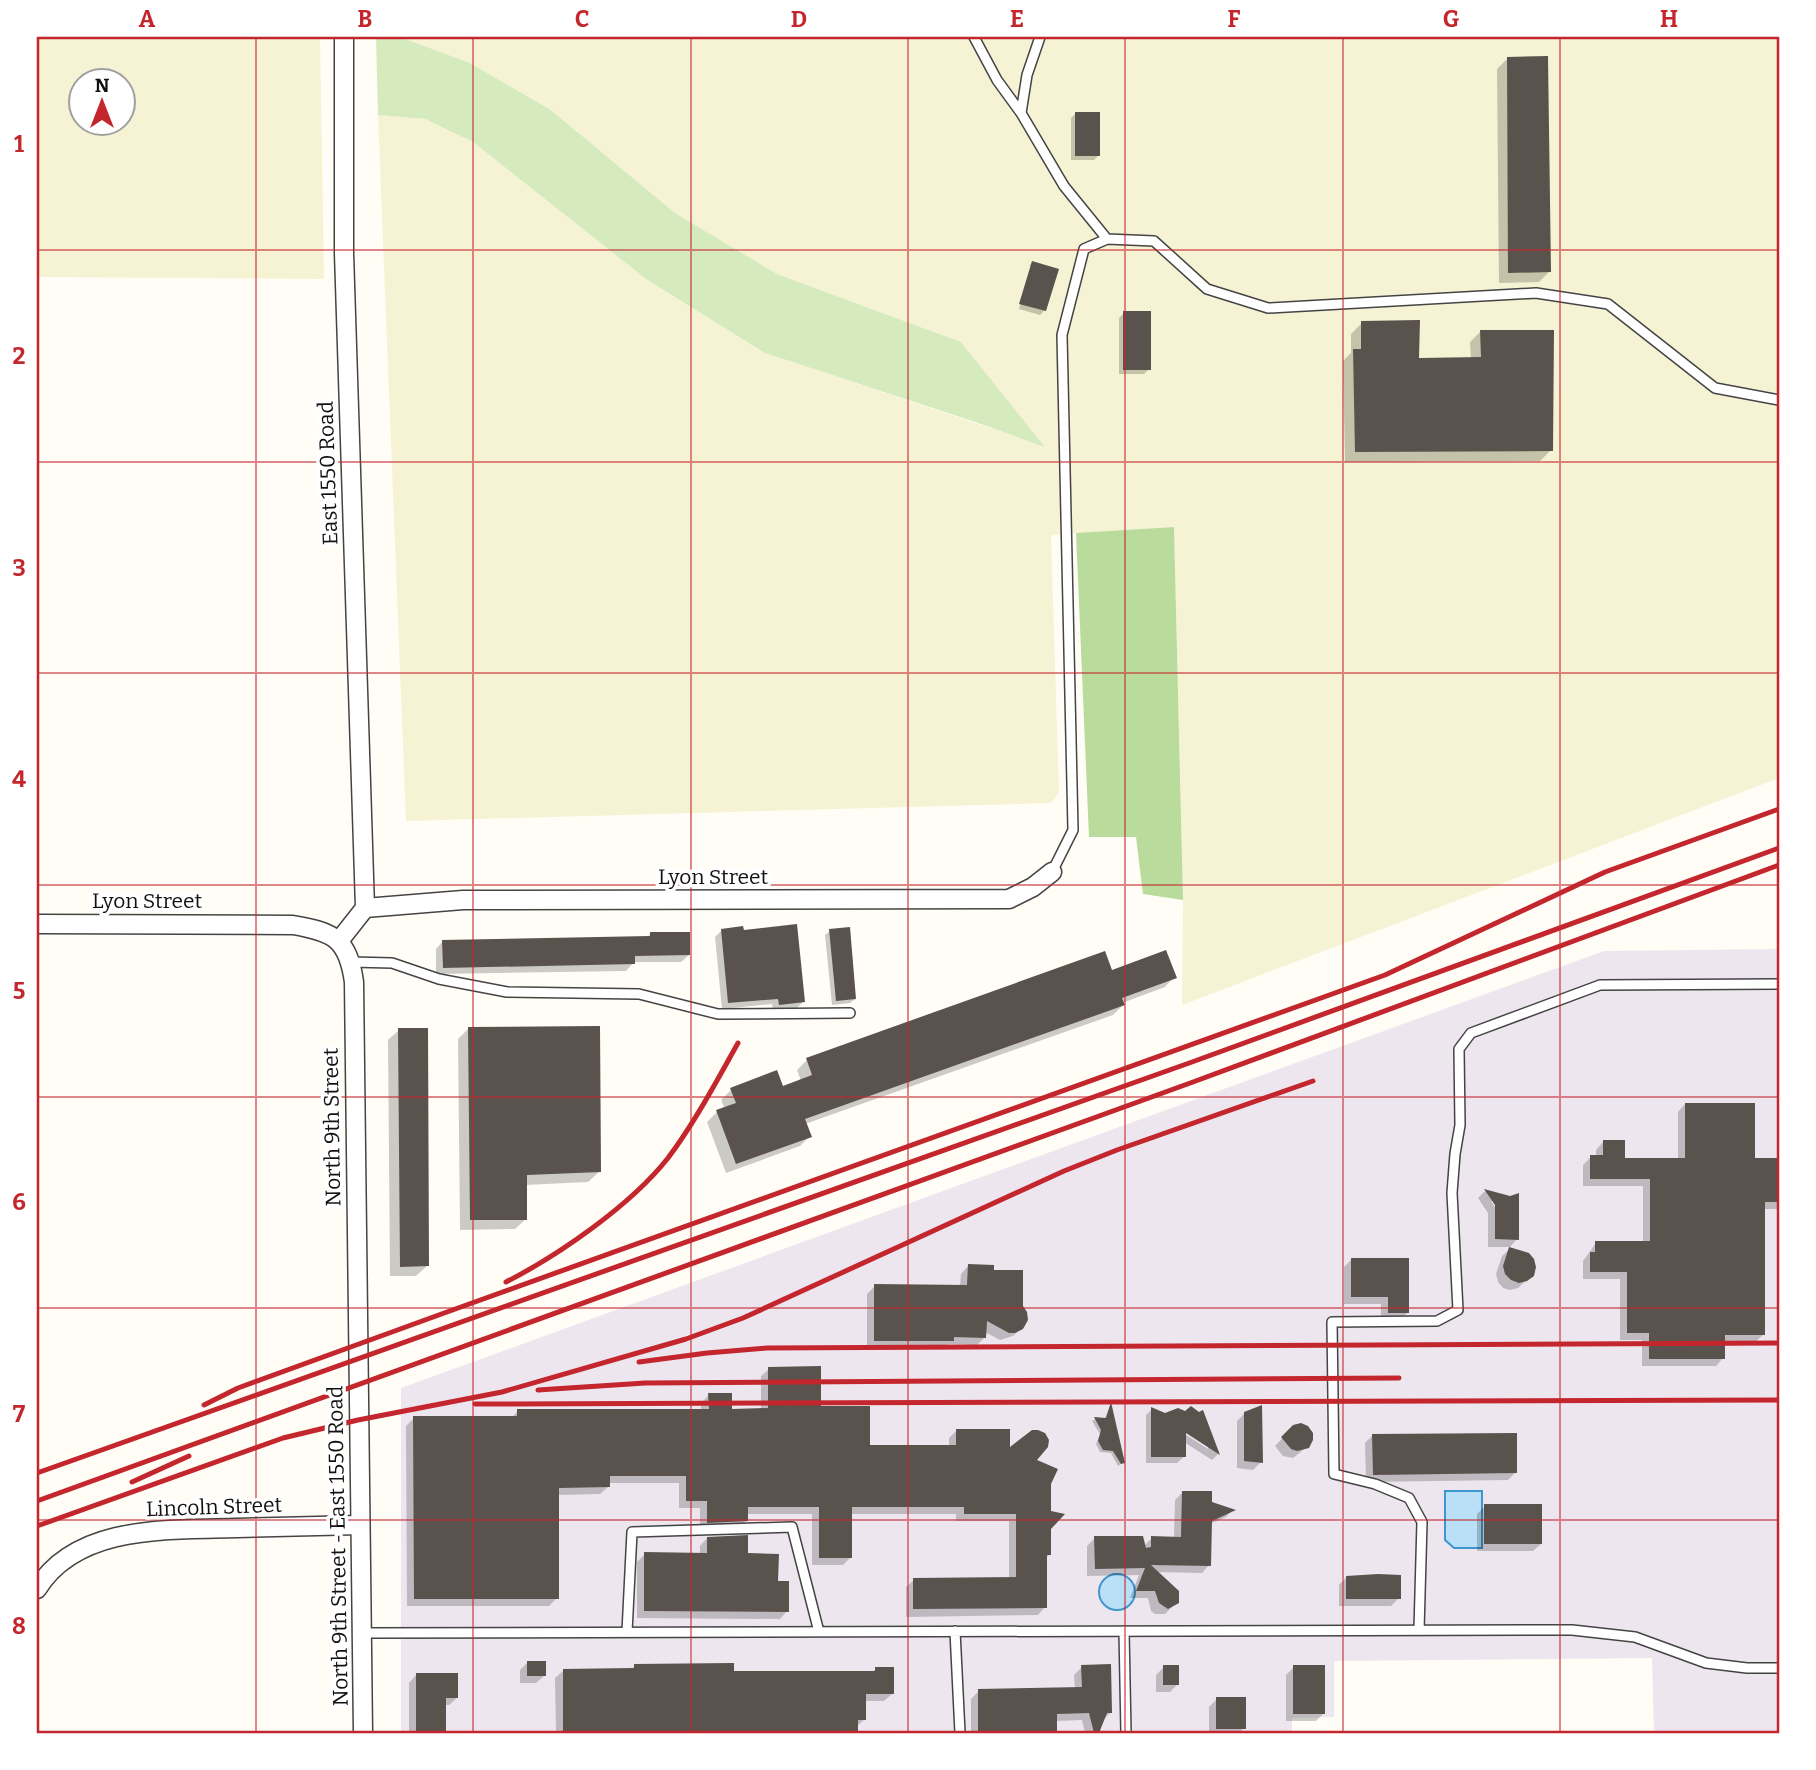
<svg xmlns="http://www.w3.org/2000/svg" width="1816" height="1770" viewBox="0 0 1816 1770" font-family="Bitter,serif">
<rect width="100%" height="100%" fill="#fffdf5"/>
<path fill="#eee6ef" d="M1779,949v784h-125l-2,-75 -318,3v56l-42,1v15h-891v-345l1203,-437z"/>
<path fill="#f6f3d4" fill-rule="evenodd" d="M37,37h283l4,242 -287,-2zM80,80h42v42h-42z
M400,37h1379v741l-597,227 1,-105 -9,-373 -123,8 8,257 -8,11 -645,18 -28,-706 47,4 48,23 173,137 119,74 279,93 -83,-104 -184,-68 -102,-61 -124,-103 -81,-47z"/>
<path fill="#d5ebbd" d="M376,37h24l70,26 81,47 124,103 102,61 184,68 84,105 -70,-25 -210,-69 -119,-74 -173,-137 -48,-23 -47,-4z"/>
<path fill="#b9dc9c" d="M1174,527l9,373 -40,-6 -7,-57h-47l-13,-304z"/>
<path fill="#b9e0f7" stroke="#3f96cf" stroke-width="2" d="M1445,1491h37v57h-28l-9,-8z
M1099 1592a18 18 0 1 1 36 0a18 18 0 1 1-36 0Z"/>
<path fill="#0003" fill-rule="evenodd" d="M1508,58l41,214 -10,10 -40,1 -2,-214z
M1076,113l23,42 -5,5h-23v-42z
M1032,263l13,47 -5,5 -21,-6 13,-43h-3z
M1124,313l25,56 -5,5h-25v-56z
M1362,323l56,37 53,-1 -1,-17 10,-10 71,118 -11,11 -195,1 -2,-101 8,-8v-19z
M722,930l81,72 -6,6 -24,2 -1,-6 -50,5 -7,-72z
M830,931l25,68 -5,4 -18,2 -7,-70z
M651,933l38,22 -8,7h-47l-8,9 -190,3v-25l7,-8 204,-3z
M1111,973l63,4 -9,10 -43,16 1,2 -10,10 -308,109 5,12 -10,10 -74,27 -19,-51 10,-10 8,-3 -4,-9 10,-10 51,-2 19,-7 -4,-11 10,-10z
M469,1028l130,144 -11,10 -63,3 1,34 -11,10 -55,1 -2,-191z
M399,1030l28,236 -11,10h-26l-2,-236z
M1685,1104l68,56h26v49h-16v126l-8,7h-32v16l-7,8h-74v-26h-22v-61h-37v-18l13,-18h47v-57h-60v-21l8,-8h5v-7l7,-8 20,18h55v-48z
M1485,1191l25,7 7,41 -7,8h-22v-34l-10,-15zM1491,1201h4l4,12z
M1510,1249l22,26 -14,13 -8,2 -7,-2 -5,-6 -2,-8 6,-18z
M1352,1259l56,53 -8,8h-19v-16h-37v-37z
M968,1266l24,6 29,35 1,21 -9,8 -13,4 -15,-8v5l-8,8 -29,-1 -4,4h-77v-54l8,-8h85l1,-12z
M769,1369l99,78h81v-9l8,-8 77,31 15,22 1,71 -5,5v48l-7,8 -132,2v-30l8,-7 95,-1v-58h-53v-7h-105v43l-8,8h-31v-51h-66v7l-8,7 -38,2v-22h-21v-25h-71v4l-8,7 -43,1v103l-8,8h-142l-1,-180 8,-8h97l7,-7 183,-1v-7l8,-8 21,15h31v-34z
M1110,1406l14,56 -6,4 -7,-13 -11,-1 -4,-8 4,-10 -8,-13 3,-2 9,1z
M1152,1409l13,6 37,-2 16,41 -6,6 -28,-18v15l-7,6h-31v-48zM1179,1427l29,18v4l-31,-20z
M1245,1413l16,49 -8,8 -16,-2v-47z
M1293,1427l14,20 -14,11 -10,-2 -8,-10z
M1373,1435l143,37 -8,8 -142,2 -1,-39z
M1183,1492l49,18 -6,7 -16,7 -1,41 -7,8 -46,-1 17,34 -8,8h-10l-4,-3 -3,-13h-18l9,-23 -52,1v-30l8,-8 49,8 8,-8h22l1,-38z
M1485,1506l56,38 -8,7h-56v-37z
M707,1538l70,44 10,29 -7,8 -143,-1v-56l8,-8 55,1v-9z
M1347,1577l52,21 -8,8h-52v-21z
M528,1662l16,14 -8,7h-16v-13z
M635,1665l97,8h139l5,-4 16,25 -8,7h-19v18l-9,8v6h-300l-1,-55 8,-7 68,-1z
M1082,1667l29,45 -9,9 -5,12h-12l-3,-13 -27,1v12h-84v-34l8,-8 96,-2 -1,-14z
M1164,1667l14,17 -8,8h-14v-17z
M1294,1667l30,46 -8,8h-30v-46z
M416,1675l41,23 -8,7h-5v28h-35v-50z
M1217,1699l27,29 -5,5h-30v-26z"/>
<path fill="#5a524d" d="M1548,56l3,216 -43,1 -1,-216z
M1075,112h25v44h-25z
M1032,261l27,8 -13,42 -27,-7z
M1123,311h28v59h-28z
M1420,320l-1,38 62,-1 -1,-27h74l-1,121 -198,1 -2,-103h8v-28z
M797,924l8,78 -26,3 -1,-6 -50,4 -7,-74 22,-3 1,4z
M850,927l6,72 -20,2 -7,-72z
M650,932h40v23l-55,1v8l-192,4 -1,-28 208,-4z
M1166,950l11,28 -55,20 3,7 -320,114 7,18 -76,27 -20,-54 20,-7 -6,-15 47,-18 6,16 29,-11 -6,-17 299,-107 7,19z
M600,1026l1,146 -74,3v45h-57l-2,-193z
M398,1028h30l1,238 -29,1z
M1685,1103h70v55h24v44h-14v133h-40v24h-76v-26h-22v-61h-37v-20h5v-11h55v-62h-60v-24h13v-15h22v18h60z
M1484,1189l26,7 9,-3v47l-24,-1v-34z
M1509,1247l20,6 5,6 2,8 -2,9 -7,5 -8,2 -8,-3 -6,-6 -2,-8z
M1351,1258h58v55h-21v-16h-37z
M968,1264l26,1v5h29v36l4,6 1,8 -5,9 -8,4h-6l-22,-12 -1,17 -32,-1v4h-80v-57l93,1z
M821,1366v40h49v39h86v-16h54v18l22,-17h6l7,3 4,7 -1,7 -11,13 21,9 -7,15v27l14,3 -14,15v26h-4v53l-134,1v-31l103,-1v-63h-52v-7h-112v51h-33v-51h-71v14l-41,2v-22h-21v-25h-76v11l-51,1v111h-145l-1,-183h104v-7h192l-1,-16h24v16l36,-1v-41z
M1111,1402l14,61 -4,1 -8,-13 -10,-1 -5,-9 3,-11 -7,-13 12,1z
M1262,1405l1,58 -19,-2v-49z
M1191,1406l8,6 4,-2 17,45 -34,-22v24h-35v-50l14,6 13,-5 7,3z
M1301,1423l7,3 5,7v7l-4,8 -12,3 -6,-2 -10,-12 12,-12z
M1517,1433v40l-144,2 -1,-41z
M1182,1491h30v11l24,8 -24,11 -1,45 -60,-1 28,26v12l-11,6 -9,-6 -4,-12h-19l9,-23 -50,1 -1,-33h49l3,12 5,-1v-11l30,1z
M1484,1504h58v40h-58z
M748,1535v18l31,1 -1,27h11v31l-145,-1v-59l63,1v-16z
M1378,1574l23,1v24h-55v-23z
M527,1661h19v15h-19z
M734,1663v8h141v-4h19v27h-28v26h-8v13h-295v-64l71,-1v-4z
M1111,1664l1,49h-5l-8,20h-5l-5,-20 -32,1v19h-79v-44l104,-2 -1,-22z
M1163,1665h16v20h-16z
M1293,1665h32v49h-32z
M416,1673h42v25h-12v35h-30z
M1216,1697h30v32h-30z"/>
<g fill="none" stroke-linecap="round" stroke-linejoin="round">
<defs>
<path id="lane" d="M974,37l23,43 24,33
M1040,37l-13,38 -6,38 43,73 43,53
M1052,872l21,-42 -11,-495 22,-86 23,-10 47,2 53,48 61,19 268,-15 72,11 107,84 64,12
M351,962l41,1 47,16 68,13 132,2 79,20 132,-1
M1419,1630l3,-108 -13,-24 -34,-14 -41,-10 -2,-152 105,-1 21,-11 -6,-117 3,-39 5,-29 -1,-76 12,-16 129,-48 179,-1
M955,1631l5,102
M1124,1631l2,102
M627,1632l5,-100 160,-5 27,105
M361,1633l1211,-3 63,7 71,26 41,5h32"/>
<path id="street" d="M344,37v216l21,655
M365,908l98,-8 546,-1 24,-12 19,-15
M37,924l256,1c41,7 55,14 61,57l9,751
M339,941l26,-33
M37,1589c40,-65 133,-59 200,-61 41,-1 82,-2 123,-3"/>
</defs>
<use href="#lane" stroke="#444" stroke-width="12"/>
<use href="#street" stroke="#444" stroke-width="21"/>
<use href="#lane" stroke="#fff" stroke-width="9"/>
<use href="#street" stroke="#fff" stroke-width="18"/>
<path stroke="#c4262e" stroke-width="5" d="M506,1282c53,-27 125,-77 162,-124 27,-36 48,-76 70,-115
M639,1362l68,-9 60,-5 1012,-5
M538,1390l107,-7 754,-5
M475,1404l1304,-4
M204,1405l34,-17 209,-76 938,-337 220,-103 174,-63
M37,1473l1155,-411 587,-214
M132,1482l57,-26
M37,1501l1156,-419 586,-217
M37,1526l246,-88 75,-18 144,-28 184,-53 57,-21 321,-147 53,-21 196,-69"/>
</g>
<path fill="none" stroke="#c4262e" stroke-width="2" stroke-opacity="0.55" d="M256,37v1696M473,37v1696M691,37v1696M908,37v1696M1125,37v1696M1343,37v1696M1560,37v1696M37,250h1742M37,462h1742M37,673h1742M37,885h1742M37,1097h1742M37,1308h1742M37,1520h1742"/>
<g text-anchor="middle" stroke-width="7" stroke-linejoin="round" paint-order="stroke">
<g font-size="21" fill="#111" stroke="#fff">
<text transform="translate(328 473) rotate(-92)" y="7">East 1550 Road</text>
<text x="713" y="884">Lyon Street</text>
<text x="147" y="908">Lyon Street</text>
<text transform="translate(332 1127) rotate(-91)" y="7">North 9th Street</text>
<text transform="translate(214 1507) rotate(-2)" y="7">Lincoln Street</text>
<text transform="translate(338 1546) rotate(-91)" y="7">North 9th Street - East 1550 Road</text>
</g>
</g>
<rect width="1816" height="1770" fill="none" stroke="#ffffff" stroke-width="77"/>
<g transform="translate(102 102)"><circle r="33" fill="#ffffff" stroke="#a0a0a0" stroke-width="2"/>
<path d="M0-5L12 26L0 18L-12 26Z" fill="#c4262e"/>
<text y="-10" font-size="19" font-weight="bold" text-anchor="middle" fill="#111111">N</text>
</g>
<rect x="38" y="38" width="1740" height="1694" fill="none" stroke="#c4262e" stroke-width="2.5"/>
<g font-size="23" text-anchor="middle" font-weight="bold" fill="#c4262e">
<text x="147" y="27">A</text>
<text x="365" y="27">B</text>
<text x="582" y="27">C</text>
<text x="799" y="27">D</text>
<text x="1017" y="27">E</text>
<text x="1234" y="27">F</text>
<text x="1451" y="27">G</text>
<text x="1669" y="27">H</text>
<text x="19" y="152">1</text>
<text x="19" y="364">2</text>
<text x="19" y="576">3</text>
<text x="19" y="787">4</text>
<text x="19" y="999">5</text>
<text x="19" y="1210">6</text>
<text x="19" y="1422">7</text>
<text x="19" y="1634">8</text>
</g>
</svg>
